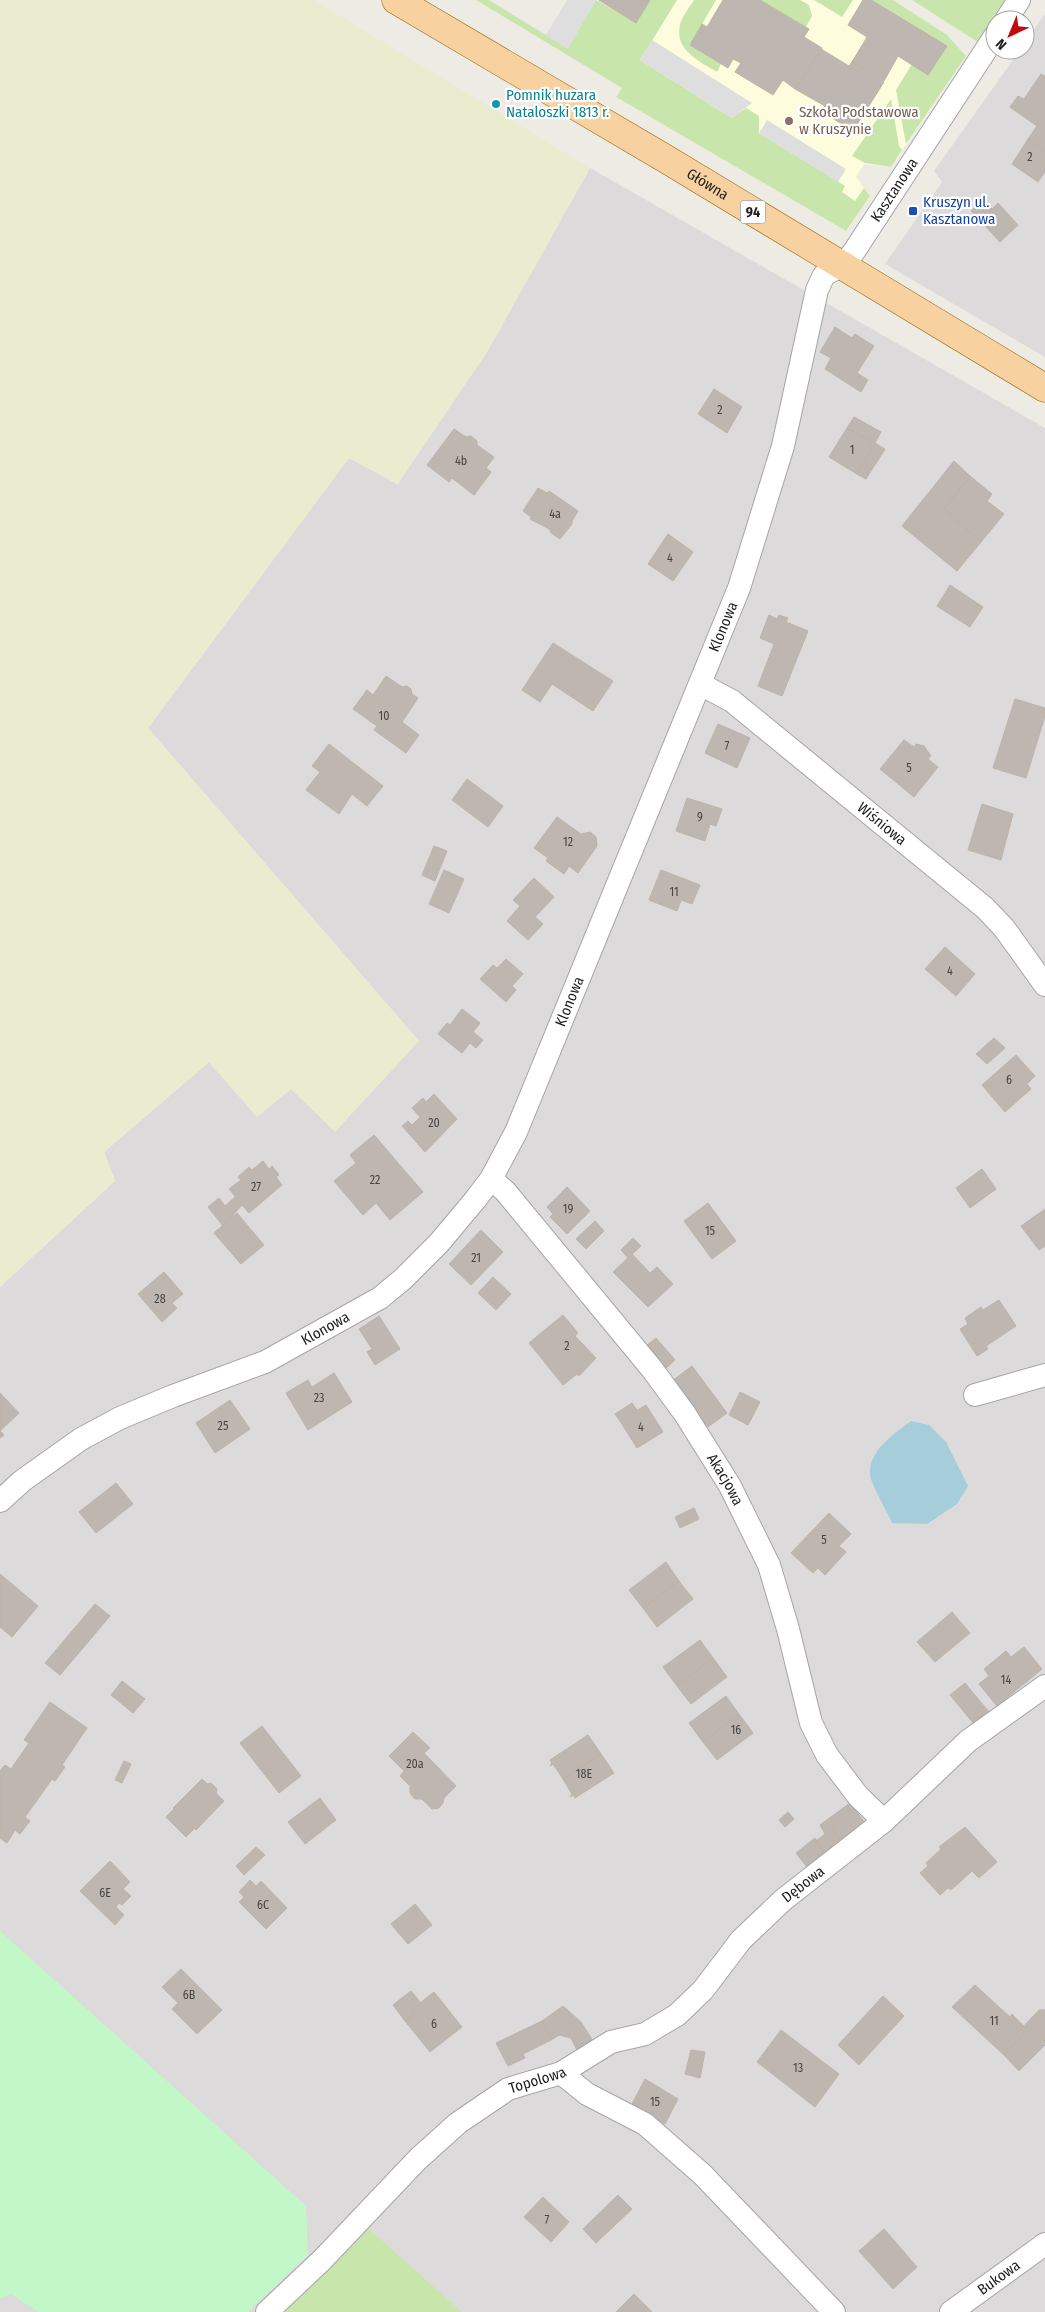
<svg xmlns="http://www.w3.org/2000/svg" width="1045" height="2312" viewBox="0 0 1045 2312" font-family="'Fira Sans Condensed',sans-serif">
<rect width="100%" height="100%" fill="#eeebe4"/>
<path fill="#dcdada" d="M1045,14v343l-160,-93 57,-82 -8,-11 86,-121h5v-8z
M590,168l455,260v1884h-1045v-1025l115,-106 -11,-29 105,-90 48,55 34,-28 128,-48 -271,-313 201,-270 48,26 90,-132z"/>
<path fill="#fdfdde" d="M677,0h194l95,56 -75,111 -27,-3 -8,13 14,19 -24,35 -230,-134z"/>
<path fill="#eaecd0" d="M0,0h314l276,168 -103,184 -89,132 -49,-26 -201,270 271,313 -84,91 -44,-43 -34,28 -48,-55 -105,90 11,28 -115,107z"/>
<path fill="#c8e6ac" d="M476,0h13l78,48 29,-48 40,22 14,-22h27l-37,60 92,58 14,-10 13,8v17l86,53 -3,6 13,9 9,-13 6,8 -24,35 -230,-134 6,-9z
M694,0h22l-26,45 31,19 -4,8c-18,-11 -43,-22 -37,-47 2,-9 10,-18 14,-25z
M760,0h40l9,5 3,11 -6,11z
M814,0h39l-11,17z
M871,0h22l54,35 19,21 -60,88 -10,-54 16,-26z
M912,0h107l-24,20v16l-8,12z
M891,99l8,47 3,4 -11,17 -26,-4 -13,-7z
M369,2229l93,83h-181z"/>
<path fill="#c2f7c7" d="M0,1931l306,275 2,49 -60,57h-210l-27,-18 -11,5z"/>
<path fill="#dedede" d="M567,0h29l-28,49 -22,-14z
M652,40l8,5 92,58 -20,15 -92,-58z
M767,120l79,49 -8,13 -79,-49z"/>
<path fill="#a6ceda" d="M911,1421l18,4 17,17 22,44 -11,18 -30,20 -35,-1c-4,-10 -22,-40 -22,-49 -1,-24 24,-40 41,-53z"/>
<path fill="#beb7b1" stroke="#bfb2a7" d="M599,0h51l-14,23z
M723,0h37l49,29 -5,8 18,11 -27,41 -12,-9 -10,15 -38,-23 6,-9 -8,-4 -5,9 -38,-23 12,-21 5,3z
M863,0h8l76,46 -19,29 -30,-19 -14,25 -32,-19 15,-25 -19,-12z
M821,49l28,17 3,-4 32,20 -31,49 -32,-20 4,-5 -30,-17z
M1041,74l4,2v75l-17,-12 9,-13 -27,-19 8,-11 6,3z
M1028,139l17,12v21l-7,10 -26,-18z
M982,200l10,9 6,-6 20,22 -18,17 -29,-31z
M835,327l17,11 3,-4 19,12 -17,27 11,7 -7,12 -36,-23 6,-11 -11,-6z
M714,389l28,18 -15,26 -29,-19z
M854,417l27,15 -6,11 -28,-15z
M847,428l28,15 -18,31 -28,-17z
M454,429l12,8 5,-1 6,5v4l17,12 -8,11 5,4 -17,23 -22,-17 -3,4 -22,-17z
M875,443l10,6 -19,30 -9,-5z
M954,461l16,15 -26,33 37,33 -24,29 -55,-45z
M970,476l22,18 -5,7 17,13 -23,28 -37,-33z
M538,488l9,5 -16,24 -8,-6z
M549,491l29,20 -6,10v3l-12,15 -10,-7 1,-2 -21,-11z
M668,534l25,18 -20,29 -25,-17z
M950,585l33,22 -13,20 -33,-21z
M769,615l8,4 2,-4 9,3 -2,4 22,9 -26,65 -24,-10 16,-42 -14,-6z
M553,643l60,38 -20,30 -41,-27 -12,18 -18,-12z
M386,676l16,11 5,-1 4,3 1,5 6,4 -16,24 17,13 -13,18 -32,-23 3,-4 -24,-17 14,-19 6,5z
M1015,699l30,9v8l-19,62 -33,-10z
M718,724l32,14 -13,30 -32,-15z
M904,740l10,7 2,-3 8,2 7,10 -3,3 10,8 -24,30 -34,-28z
M329,744l54,42 -16,20 -15,-12 -13,20 -33,-24 14,-18 -8,-6z
M467,779l36,27 -15,21 -36,-27z
M687,798l35,11 -6,17 -6,-2 -5,17 -29,-10z
M982,804l31,10 -12,46 -33,-10z
M557,817l24,17 9,-2 6,5 1,9 -19,27 -9,-7 -5,8 -18,-13 2,-3 -14,-10z
M434,846l13,5 -12,30 -13,-6z
M444,870l20,9 -15,34 -20,-9z
M661,870l39,15 -8,19 -11,-4 -4,11 -28,-11z
M534,878l20,19 -19,20 8,7 -15,16 -21,-19 13,-15 -7,-6z
M945,947l30,27 -19,22 -31,-27z
M506,959l17,15 -11,12 4,4 -10,12 -26,-23 13,-14 4,3z
M462,1009l18,14 -7,9 10,8 -7,8 -6,-5 -8,10 -24,-19 9,-11 3,2z
M994,1038l11,10 -18,16 -11,-10z
M1016,1055l19,21 -8,8 4,5 -26,23 -23,-27z
M434,1094l23,25 -32,33 -23,-26 6,-5 4,4 8,-8 -8,-9 11,-10 3,4z
M374,1135l49,57 -33,28 -14,-17 -13,12 -29,-34 22,-18 -6,-8z
M263,1161l6,8 3,-3 7,9 -3,2 6,8 -33,28 -20,-24 12,-9 -3,-3 11,-10 3,3z
M982,1169l14,20 -26,19 -14,-20z
M567,1187l23,24 -23,23 -17,-17 3,-3 -6,-7z
M235,1197l7,8 -19,21 -15,-19 11,-9 6,8z
M708,1203l28,38 -24,18 -28,-38z
M1045,1209v37l-6,4 -18,-24z
M237,1213l27,32 -23,19 -27,-31z
M595,1221l9,10 -18,18 -10,-10z
M481,1230l22,22 -32,33 -22,-21z
M633,1238l8,8 -13,12 -7,-8z
M632,1254l18,19 7,-6 16,17 -25,23 -35,-35z
M164,1272l19,22 -11,9 5,5 -15,14 -24,-28z
M493,1277l18,17 -15,16 -18,-17z
M999,1300l17,26 -30,20 2,3 -11,7 -17,-27 8,-5 -3,-6 16,-11 2,3z
M563,1315l15,18 -3,3 21,22 -17,18 -2,-2 -14,11 -34,-42z
M379,1316l21,33 -25,16 -8,-13 5,-3 -13,-20z
M656,1338l19,22 -10,9 -19,-23z
M692,1366l35,47 -19,14 -36,-46z
M334,1373l18,29 -44,28 -22,-37 22,-13 4,7z
M740,1392l20,10 -12,23 -19,-10z
M0,1393l19,20 -19,18 4,4 -4,3z
M230,1400l20,29 -35,24 -19,-30z
M632,1403l5,7 -17,11 -5,-7z
M646,1405l17,27 -26,16 -17,-27z
M116,1483l17,21 -37,29 -17,-21z
M694,1508l5,11 -19,9 -5,-11z
M829,1513l22,21 -12,12 7,6 -21,23 -7,-7 -5,5 -22,-20z
M666,1562l13,19 -36,27 -14,-18z
M0,1574l38,32 -26,31 -12,-10z
M679,1581l14,18 -36,28 -14,-19z
M95,1604l15,12 -50,59 -15,-12z
M952,1612l18,21 -35,29 -18,-20z
M700,1640l13,18 -36,28 -14,-19z
M1024,1647l18,22 -45,37 -18,-22 10,-8 -5,-7 22,-18 5,6z
M713,1658l14,19 -36,27 -14,-18z
M122,1681l23,18 -12,14 -22,-18z
M965,1683l24,29 -15,12 -24,-29z
M726,1696l13,18 -36,28 -14,-19z
M50,1702l37,26 -25,37 3,2 -10,14 -3,-2 -27,38 5,4 -10,13 -5,-4 -8,13 -7,-5v-67l5,-6 6,4 18,-26 -5,-3z
M739,1714l14,19 -36,27 -14,-18z
M262,1726l39,50 -22,17 -39,-50z
M413,1732l17,16 -6,5 32,33 -12,12 -1,5 -4,5 -7,1 -10,-10h-7l-5,-6v-7l-10,-10 4,-5 -15,-15z
M588,1735l13,19 -38,25 -10,-15 -3,2 2,-3 -2,-3z
M601,1754l13,19 -39,25 -2,-3 -3,2 2,-3 -9,-15z
M124,1761l7,3 -9,19 -7,-3z
M202,1779l5,5 4,-1 6,6 -1,4 8,8 -28,29 -23,-22z
M320,1798l16,22 -31,24 -17,-22z
M850,1803l15,20 -24,19 -9,-13 -7,5 -5,-9z
M174,1809l20,20 -8,8 -20,-20z
M788,1812l6,7 -9,8 -6,-7z
M965,1827l32,35 -18,16 -7,-7 -21,19 -3,-2 -8,7 -20,-22 8,-7 -2,-3 15,-14 -2,-2z
M832,1829l9,13 -16,12 -9,-13z
M815,1838l10,16 -18,13 -11,-14z
M256,1847l9,8 -21,20 -8,-9z
M110,1861l20,21 -7,7 8,7 -9,9 -3,-2 -3,4 8,8 -9,10 -35,-34z
M250,1880l6,6 5,-5 26,27 -21,21 -27,-27 5,-5 -5,-5z
M415,1904l17,21 -24,19 -17,-20z
M181,1969l41,41 -25,24 -25,-25 6,-6 -16,-16z
M975,1985l35,32 2,-3 12,12 -3,3 4,4 -21,22 -52,-48z
M411,1991l10,12 -10,7 4,4 -10,7 -12,-16z
M434,1992l28,35 -32,25 -25,-31 10,-7 -4,-4z
M883,1996l21,20 -45,49 -21,-20z
M563,2006l18,16 14,22 -17,8 -7,-14 -12,-3 -8,5 -9,-19z
M1039,2010h6v35l-26,26 -15,-16 21,-22 -4,-4z
M542,2021l9,19 -28,14 2,4 -17,8 -12,-23z
M781,2030l58,44 -24,33 -58,-45z
M691,2050l14,2 -5,26 -15,-4z
M645,2079l33,20 -13,25 -33,-20z
M618,2195l14,14 -36,34 -13,-14z
M543,2197l26,25 -18,20 -27,-25z
M884,2229l33,38 -24,22 -34,-38z
M634,2294l18,18h-36z"/>
<g fill="none" stroke-linecap="round" stroke-linejoin="round">
<defs>
<g id="street">
<path d="M1006,20l13,-20"/>
<path id="s1" d="M700,684l32,17 253,207 19,20 41,57"/>
<path id="s2" d="M491,1179l14,12 147,178 33,45 45,72 39,79 19,64 23,94 16,32 31,41 26,25"/>
<path d="M975,1395l70,-20"/>
<path id="s3" d="M0,1501l22,-20 59,-42 39,-21 53,-22 92,-34 115,-64 23,-19 36,-36 36,-43 16,-21 25,-47 223,-544 44,-142 34,-156 7,-15 17,-9 12,-13 142,-217"/>
<path d="M561,2073l26,21 58,30 58,51 131,137"/>
<path id="s4" d="M267,2312l55,-52 96,-101 40,-36 50,-34 53,-16 50,-31 34,-8 32,-19 26,-25 38,-50 42,-40 101,-79 84,-80 77,-55"/>
<path id="s5" d="M951,2312l94,-68"/>
</g>
<g id="primary">
<path id="s6" d="M396,0l270,159 379,229"/>
</g>
</defs>
<use href="#street" stroke="#a5a5a5" stroke-width="24"/>
<use href="#primary" stroke="#906307" stroke-width="29"/>
<use href="#street" stroke="#fff" stroke-width="22"/>
<use href="#primary" stroke="#f7d2a0" stroke-width="28"/>
</g>
<circle fill="#0f9aa8" stroke="#fff" stroke-width="2" cx="496" cy="104" r="5"/>
<circle fill="#8d6e63" stroke="#fff" stroke-width="2" cx="789" cy="121" r="5"/>
<rect fill="#1a4fb4" stroke="#fff" stroke-width="2" x="908" y="206" width="10" height="10" rx="2.5"/>
<g text-anchor="middle" stroke-width="4.5" stroke-linejoin="round" paint-order="stroke">
<g font-size="12" fill="#464443">
<text x="1030" y="161">2</text>
<text x="720" y="414">2</text>
<text x="852" y="454">1</text>
<text x="461" y="465">4b</text>
<text x="555" y="518">4a</text>
<text x="670" y="562">4</text>
<text x="384" y="720">10</text>
<text x="727" y="750">7</text>
<text x="909" y="772">5</text>
<text x="700" y="821">9</text>
<text x="568" y="846">12</text>
<text x="674" y="896">11</text>
<text x="950" y="975">4</text>
<text x="1009" y="1084">6</text>
<text x="434" y="1127">20</text>
<text x="375" y="1184">22</text>
<text x="256" y="1191">27</text>
<text x="568" y="1213">19</text>
<text x="710" y="1235">15</text>
<text x="476" y="1262">21</text>
<text x="160" y="1303">28</text>
<text x="567" y="1350">2</text>
<text x="319" y="1402">23</text>
<text x="223" y="1430">25</text>
<text x="641" y="1431">4</text>
<text x="824" y="1544">5</text>
<text x="1006" y="1684">14</text>
<text x="736" y="1734">16</text>
<text x="415" y="1768">20a</text>
<text x="584" y="1778">18E</text>
<text x="105" y="1897">6E</text>
<text x="263" y="1909">6C</text>
<text x="189" y="1999">6B</text>
<text x="994" y="2025">11</text>
<text x="434" y="2028">6</text>
<text x="798" y="2072">13</text>
<text x="655" y="2106">15</text>
<text x="547" y="2224">7</text>
</g>
<rect fill="#fff" stroke="#626262" stroke-width="1" x="740.5" y="200.5" width="25" height="23" rx="4"/>
<g font-size="14" font-weight="bold" fill="#1e1e1e">
<text x="753" y="217">94</text>
</g>
<g font-size="15" fill="#0d838f" stroke="#fff" text-anchor="start">
<text x="506" y="100">Pomnik huzara<tspan x="506" dy="17">Nataloszki 1813 r.</tspan></text>
</g>
<g font-size="15" fill="#785e54" stroke="#fff" text-anchor="start">
<text x="799" y="117">Szkoła Podstawowa<tspan x="799" dy="17">w Kruszynie</tspan></text>
</g>
<g font-size="15" fill="#1e1e1e" stroke="#fff">
<text dy="5" stroke="none"><textPath href="#s6" startOffset="362">Główna</textPath></text>
<text dy="5" stroke="none"><textPath href="#s3" startOffset="1675">Kasztanowa</textPath></text>
<text dy="5" stroke="none"><textPath href="#s3" startOffset="1196">Klonowa</textPath></text>
<text dy="5" stroke="none"><textPath href="#s1" startOffset="230">Wiśniowa</textPath></text>
<text dy="5" stroke="none"><textPath href="#s3" startOffset="791">Klonowa</textPath></text>
<text dy="5" stroke="none"><textPath href="#s3" startOffset="371">Klonowa</textPath></text>
<text dy="5" stroke="none"><textPath href="#s2" startOffset="382">Akacjowa</textPath></text>
<text dy="5" stroke="none"><textPath href="#s4" startOffset="698">Dębowa</textPath></text>
<text dy="5" stroke="none"><textPath href="#s4" startOffset="360">Topolowa</textPath></text>
<text dy="5" stroke="none"><textPath href="#s5" startOffset="59">Bukowa</textPath></text>
</g>
<g font-size="15" fill="#164399" stroke="#fff" text-anchor="start">
<text x="923" y="207">Kruszyn ul.<tspan x="923" dy="17">Kasztanowa</tspan></text>
</g>
</g>
<g transform="translate(1010 35) rotate(224)"><circle r="24" fill="#ffffff" stroke="#a5a5a5"/>
<path d="M0-4L9 19L0 12L-9 19Z" fill="#c10a0a"/>
<text y="-8" font-size="14" font-weight="bold" text-anchor="middle" fill="#1e1e1e">N</text>
</g>
</svg>
